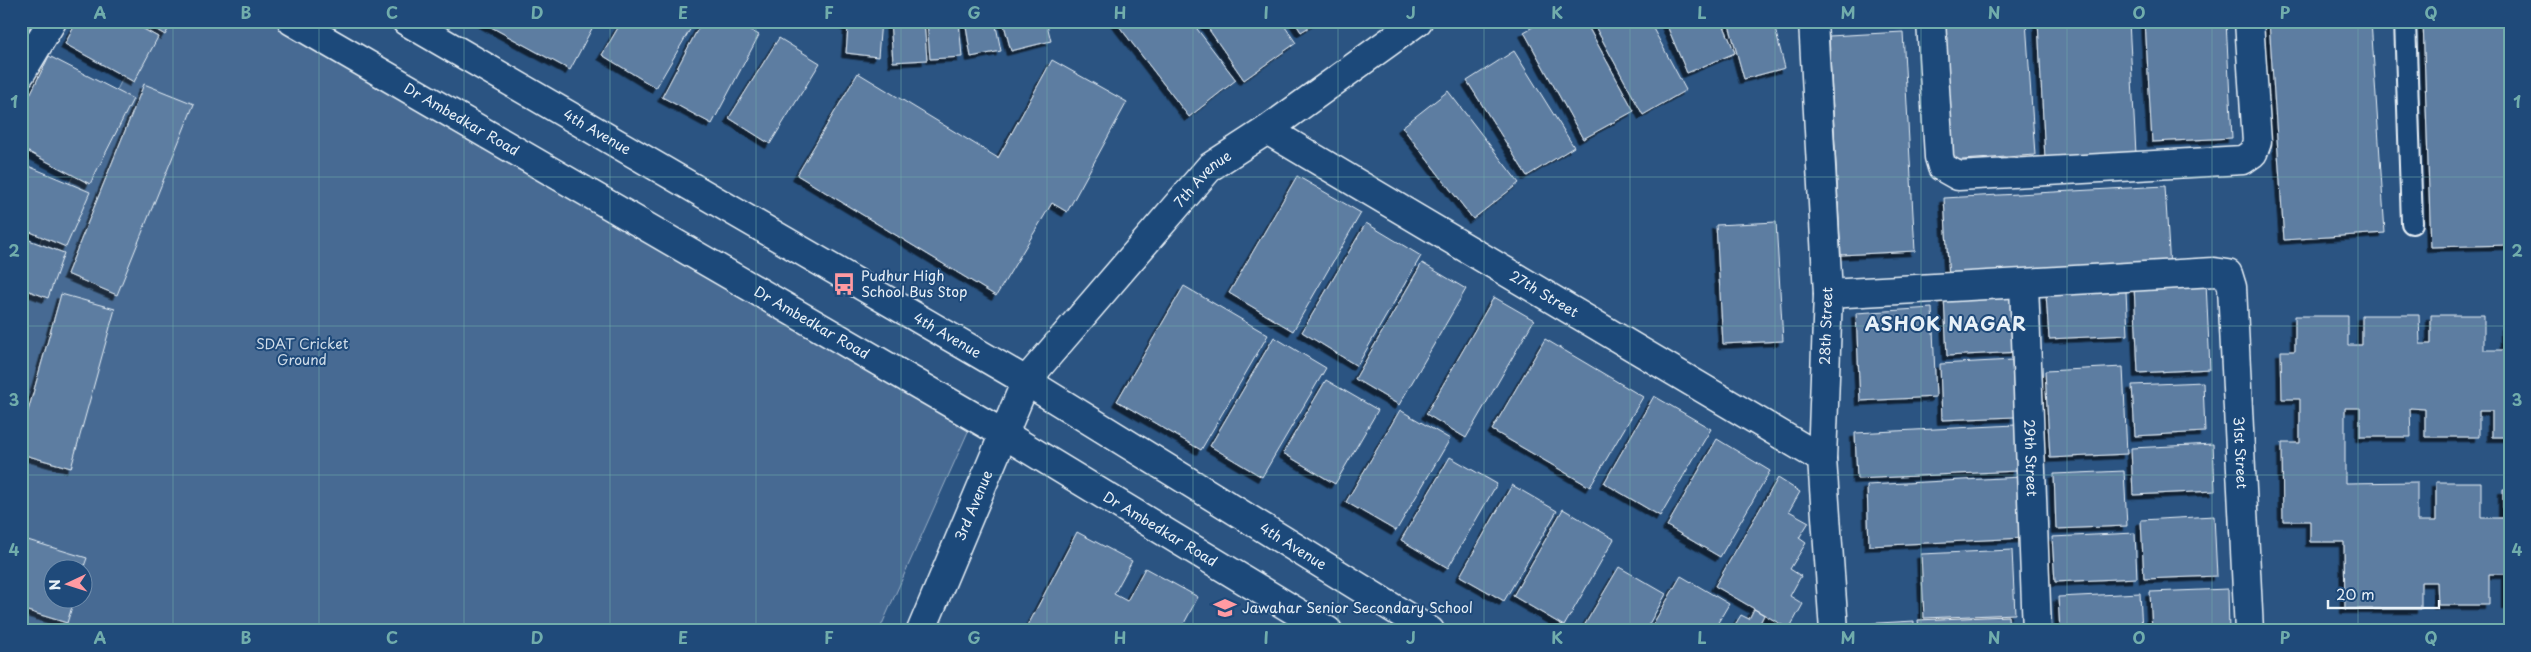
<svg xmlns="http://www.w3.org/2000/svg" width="2531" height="652" viewBox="0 0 2531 652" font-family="'Playpen Sans',sans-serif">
<defs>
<filter id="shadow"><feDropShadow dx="-4.5" dy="4.5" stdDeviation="0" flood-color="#0009"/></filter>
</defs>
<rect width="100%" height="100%" fill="#2b5482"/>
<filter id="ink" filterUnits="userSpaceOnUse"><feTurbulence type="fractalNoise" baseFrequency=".02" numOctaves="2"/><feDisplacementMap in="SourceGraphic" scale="10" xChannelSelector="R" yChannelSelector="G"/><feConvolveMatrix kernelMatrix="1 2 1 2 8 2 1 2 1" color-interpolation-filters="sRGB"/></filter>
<g filter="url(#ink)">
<path fill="#476b93" stroke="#98aec6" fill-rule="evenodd" d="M152,21h125l702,386 -100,224h-858v-322l20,-70zM52,570h30v30h-30z"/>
<path fill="#5d7da1" stroke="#e8f1f8" filter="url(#shadow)" d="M77,21h52l29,16 -24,45 -69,-38z
M142,21h31l-8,14z
M480,21h116l-26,49z
M622,21h73l-39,67 -54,-33z
M702,21h32l25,14 -47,89 -50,-27z
M837,21h44l-3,36 -32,-4 2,-26z
M890,21h34l3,39 -34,2z
M927,21h32l3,36 -32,2z
M965,21h30l6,30 -30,6z
M1003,21h43l5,20 -40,10z
M1115,21h76l45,59 -47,37z
M1203,21h78l15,22 -52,37z
M1294,21h25l-18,11z
M1543,21h42l49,90 -51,28 -59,-107z
M1592,21h57l37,69 -43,25z
M1665,21h57l13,32 -48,20z
M1728,21h45l12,47 -41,11z
M1939,21h87l9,134 -87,6z
M2038,21h91l7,133 -91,5z
M2145,21h81l6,117 -80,4z
M2269,21h102l14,212 -101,7z
M2423,21h87v224l-79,2z
M21,23l14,8 -14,23z
M1903,32l12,219 -74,4 -12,-219z
M779,38l41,25 -50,81 -41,-26z
M1514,51l60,96 -47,29 -60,-95z
M49,56l84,43 -43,85 -69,-36v-35z
M1052,60l75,42 -60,110 -15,-9 -56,93 -199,-121 61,-102 140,85z
M144,84l50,20 -77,191 -50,-21z
M1448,91l71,92 -46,36 -71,-92z
M21,163l69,29 -24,55 -45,-19z
M1297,176l64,37 -68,118 -64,-38z
M2165,186l5,82 -221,11 -5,-81z
M1776,222l7,119 -60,3 -7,-119z
M1366,223l55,33 -64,110 -55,-34z
M21,237l43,16 -16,45 -27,-10z
M1422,263l44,26 -67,116 -44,-26z
M2206,282l4,87 -72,4 -4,-88z
M1184,286l84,49 -67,115 -84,-49z
M2126,291l2,44 -79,4 -3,-45z
M61,294l54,15 -44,159 -50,-14v-18z
M2017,294l3,58 -73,4 -3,-59z
M1494,297l40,23 -68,118 -40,-24z
M1932,308l4,89 -76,4 -4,-88z
M2362,315h57l1,29h11v-29h53v35h21v-25h5v112h-18v-26h-13v26h-54v-28l-15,-1 1,29h-51v-29h-15v75l72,-1v39h19v-39h45v36h22v-29h7v116h-4v-31h-17v31h-51l-1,-23h-16v27h-76l-1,-67h-34v-21h-27l-1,-78h18v-44h-18l-1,-48h14v-35h53v29h14z
M1274,337l52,31 -64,109 -52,-31z
M1545,339l98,58 -53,90 -98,-57z
M2012,360l3,57 -73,3 -2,-56z
M2123,367l4,87 -77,4 -5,-87z
M1326,380l52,30 -43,74 -52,-31z
M2203,382l2,50 -70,4 -3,-51z
M1654,396l57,33 -51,87 -56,-33z
M1400,410l50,29 -54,92 -50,-29z
M2015,425l2,46 -160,8 -2,-46z
M1717,439l53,32 -50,86 -53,-31z
M2213,444l2,47 -82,4 -2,-47z
M1450,457l47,27 -49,84 -47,-28z
M2124,471l3,55 -71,3 -2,-55z
M2021,477l3,61 -155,8 -2,-61z
M1778,478l22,14 -11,19 20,11 -10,16 7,5 -16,26 11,7 -11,20 13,8 -14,25 -74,-43z
M1512,485l45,26 -53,90 -44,-25z
M1563,509l51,30 -50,87 -51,-30z
M2214,516l3,60 -73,3 -3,-59z
M1077,532l55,29 -18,33 13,7 18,-33 53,29 -18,34h-155z
M2135,533l2,45 -82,4 -3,-45z
M21,538l66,20 -5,14v-2h-30v30h22l-7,23 -46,-14z
M2012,550l3,64 -91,4 -3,-64z
M1619,567l47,27 -21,37h-64z
M1681,576l48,28 -16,27h-64z
M2228,589l1,42h-77l-2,-39z
M2140,593l2,38h-82l-2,-34z
M1754,609l10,6 -5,10 10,6h-38l10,-16 8,4z
M2008,616l1,15h-90l-1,-11z
M1914,621v10h-52l-1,-7z"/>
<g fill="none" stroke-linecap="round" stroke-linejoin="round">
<defs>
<path id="lane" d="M2405,21l7,202"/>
<g id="street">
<path d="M1931,21l8,136 3,10 16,9 285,-16 10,-7 4,-11 -8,-121"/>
<path d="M21,73l31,-52"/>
<path id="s1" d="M1267,130l555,329"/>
<path id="s2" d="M2024,284l13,347"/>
<path id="s3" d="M1828,294l386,-22 14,2 4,13 17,344"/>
</g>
<g id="secondary">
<path id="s4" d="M292,21l710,412 326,198"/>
<path id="s5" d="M406,21l620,360 404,250"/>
<path d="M1813,21l15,273 -6,165 12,172"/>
<path id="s6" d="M921,631l105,-250 184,-214 57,-37 151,-109"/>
</g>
</defs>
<use href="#lane" stroke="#e8f1f8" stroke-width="24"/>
<use href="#street" stroke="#e8f1f8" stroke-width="31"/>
<use href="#secondary" stroke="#e8f1f8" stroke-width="31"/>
<use href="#lane" stroke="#1f4a7a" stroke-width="20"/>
<use href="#street" stroke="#1f4a7a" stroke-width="28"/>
<use href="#secondary" stroke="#1f4a7a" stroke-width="28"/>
</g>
</g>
<path fill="none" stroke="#71adac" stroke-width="1" stroke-opacity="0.55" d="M173,21v610M319,21v610M464,21v610M610,21v610M756,21v610M901,21v610M1047,21v610M1193,21v610M1338,21v610M1484,21v610M1630,21v610M1775,21v610M1921,21v610M2067,21v610M2212,21v610M2358,21v610M21,177h2489M21,326h2489M21,475h2489"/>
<defs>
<symbol id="bus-bare" viewBox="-9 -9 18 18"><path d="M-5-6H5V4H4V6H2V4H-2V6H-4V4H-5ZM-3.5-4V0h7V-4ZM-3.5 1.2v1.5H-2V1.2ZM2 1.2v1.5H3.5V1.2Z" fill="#ff9aa2" stroke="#1f4a7a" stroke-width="2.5" paint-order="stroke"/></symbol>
<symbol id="school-bare" viewBox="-9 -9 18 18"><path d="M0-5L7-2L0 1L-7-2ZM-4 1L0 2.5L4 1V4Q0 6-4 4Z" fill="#ff9aa2" stroke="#1f4a7a" stroke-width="2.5" paint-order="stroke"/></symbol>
</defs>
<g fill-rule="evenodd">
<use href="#bus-bare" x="828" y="268" width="32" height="32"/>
<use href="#school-bare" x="1209" y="592" width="32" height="32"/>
</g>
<g text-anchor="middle" stroke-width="4" stroke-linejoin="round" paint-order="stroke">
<g font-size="14" fill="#e8f1f8" stroke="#1f4a7a">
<text dy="5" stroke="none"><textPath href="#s4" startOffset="196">Dr Ambedkar Road</textPath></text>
<text dy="5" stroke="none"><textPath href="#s5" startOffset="221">4th Avenue</textPath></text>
<text dy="5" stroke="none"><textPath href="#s6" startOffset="540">7th Avenue</textPath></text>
<text dy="5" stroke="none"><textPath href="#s1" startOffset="322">27th Street</textPath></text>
<text dy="5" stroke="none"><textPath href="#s4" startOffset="601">Dr Ambedkar Road</textPath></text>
<text transform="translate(1826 326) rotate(-88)" y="5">28th Street</text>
<text dy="5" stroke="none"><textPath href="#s5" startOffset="626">4th Avenue</textPath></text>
<text dy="5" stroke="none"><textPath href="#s3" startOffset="580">31st Street</textPath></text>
<text dy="5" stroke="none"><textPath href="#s2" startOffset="174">29th Street</textPath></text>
<text dy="5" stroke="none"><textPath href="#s6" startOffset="136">3rd Avenue</textPath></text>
<text dy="5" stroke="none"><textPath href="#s4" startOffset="1006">Dr Ambedkar Road</textPath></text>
<text dy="5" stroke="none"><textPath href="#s5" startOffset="1031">4th Avenue</textPath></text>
</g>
<g font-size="14" fill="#e8f1f8" stroke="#1f4a7a" text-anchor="start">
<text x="861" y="281">Pudhur High<tspan x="861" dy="16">School Bus Stop</tspan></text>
<text x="1242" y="613">Jawahar Senior Secondary School</text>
</g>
<g font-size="14" fill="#d0dde9" stroke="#1f4a7a">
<text x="302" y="349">SDAT Cricket<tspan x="302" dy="16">Ground</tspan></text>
</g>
<g font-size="19" font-weight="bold" letter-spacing="1" fill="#e8f1f8" stroke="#1f4a7a">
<text x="1946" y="331">ASHOK NAGAR</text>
</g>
</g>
<rect width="2531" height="652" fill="none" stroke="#1f4a7a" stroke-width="55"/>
<g transform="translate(68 584) rotate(266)"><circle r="24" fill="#1f4a7a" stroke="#6f8dac"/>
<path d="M0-4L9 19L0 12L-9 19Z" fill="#ff9aa2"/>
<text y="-8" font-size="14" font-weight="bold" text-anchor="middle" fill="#e8f1f8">N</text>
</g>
<path d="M2328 600v8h111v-8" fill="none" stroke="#e8f1f8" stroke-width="2.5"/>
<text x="2336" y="600" font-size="15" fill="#e8f1f8" stroke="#1f4a7a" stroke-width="4" paint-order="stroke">20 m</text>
<rect x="28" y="28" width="2476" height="596" fill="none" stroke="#71adac" stroke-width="2"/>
<g font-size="16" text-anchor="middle" font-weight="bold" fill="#71adac">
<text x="100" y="19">A</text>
<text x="246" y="19">B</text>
<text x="392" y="19">C</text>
<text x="537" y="19">D</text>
<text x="683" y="19">E</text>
<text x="829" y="19">F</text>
<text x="974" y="19">G</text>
<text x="1120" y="19">H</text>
<text x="1266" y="19">I</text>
<text x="1411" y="19">J</text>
<text x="1557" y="19">K</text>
<text x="1702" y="19">L</text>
<text x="1848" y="19">M</text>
<text x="1994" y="19">N</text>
<text x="2139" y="19">O</text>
<text x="2285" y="19">P</text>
<text x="2431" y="19">Q</text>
<text x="14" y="108">1</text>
<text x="2517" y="108">1</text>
<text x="14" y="257">2</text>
<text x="2517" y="257">2</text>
<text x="14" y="406">3</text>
<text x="2517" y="406">3</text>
<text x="14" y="556">4</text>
<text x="2517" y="556">4</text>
<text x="100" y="644">A</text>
<text x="246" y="644">B</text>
<text x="392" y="644">C</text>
<text x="537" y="644">D</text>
<text x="683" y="644">E</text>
<text x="829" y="644">F</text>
<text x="974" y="644">G</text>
<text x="1120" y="644">H</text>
<text x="1266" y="644">I</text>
<text x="1411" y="644">J</text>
<text x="1557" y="644">K</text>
<text x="1702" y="644">L</text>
<text x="1848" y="644">M</text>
<text x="1994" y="644">N</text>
<text x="2139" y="644">O</text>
<text x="2285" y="644">P</text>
<text x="2431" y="644">Q</text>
</g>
</svg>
